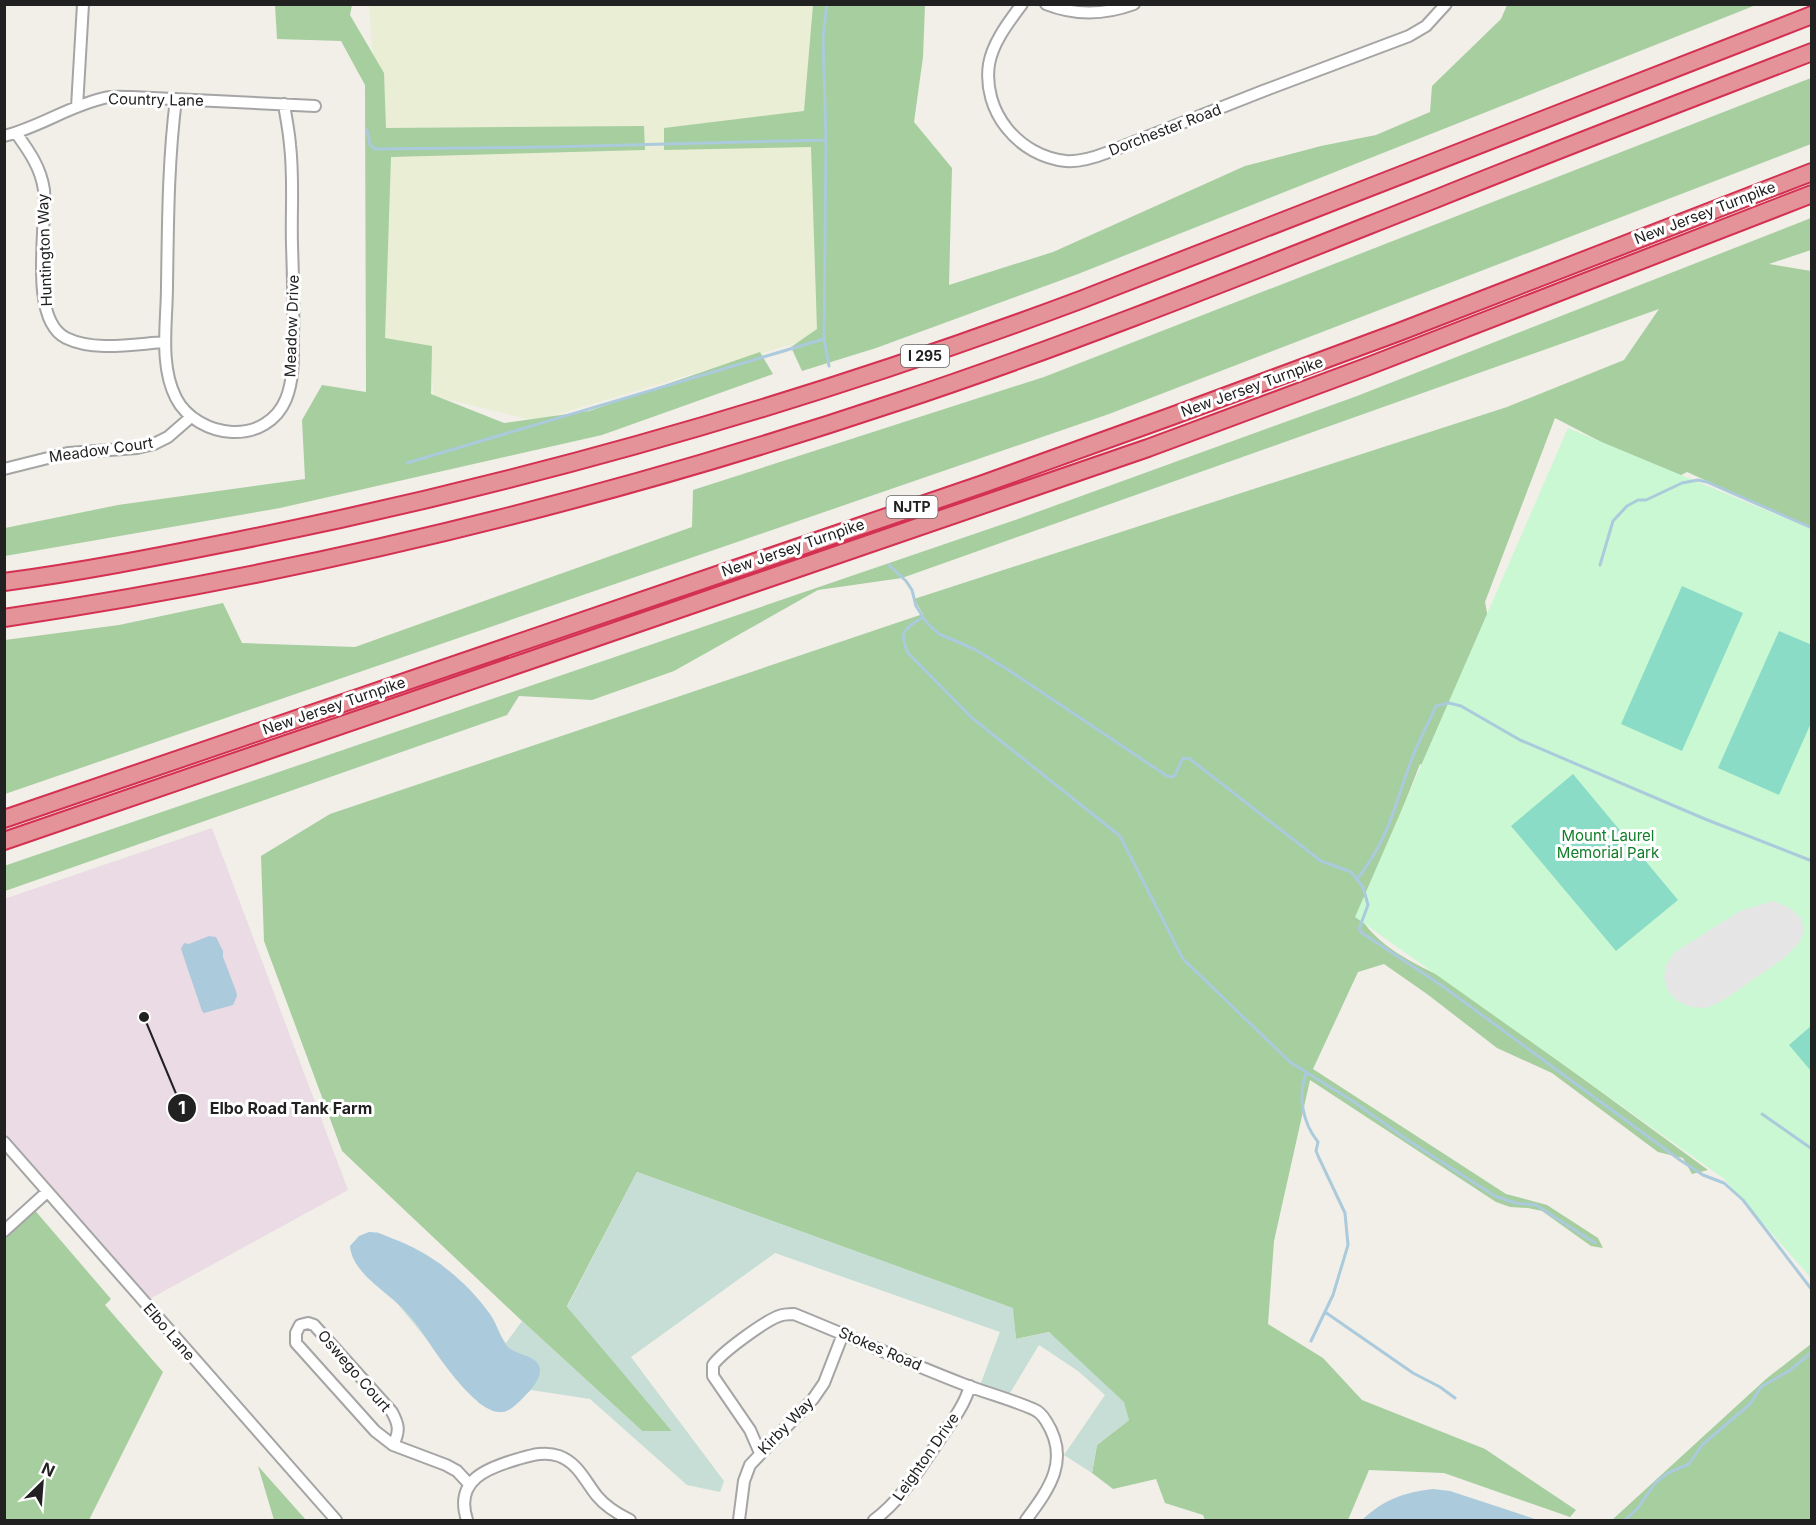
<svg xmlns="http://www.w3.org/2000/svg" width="1816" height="1525" viewBox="0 0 1816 1525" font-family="Inter,sans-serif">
<rect width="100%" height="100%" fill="#f1efe8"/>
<path fill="#eadbe5" d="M212,828l136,362 -202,111 -141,-165 -1,-237z"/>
<path fill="#e9eed5" d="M369,5h461l-11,331 -284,85 -101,-25 -5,-47 -49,-8 -2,-217z"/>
<path fill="#a6ce9f" d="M275,5h77l-2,10 34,58 2,55 258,-2 1,24 -254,7 -6,181 47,8 -1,48 73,29 85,-12 171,-59 13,22 -171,61 -322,73 -275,48v-28l113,-23 187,-26 -3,-59 20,-35 44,7 -1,-307 -24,-44 -64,-2z
M813,5h112l-2,52 -9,65 38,46 -3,117 104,-33 192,-86 76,-20 55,-11 54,-23 2,-26 69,-67 6,-14h249l-678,269 -202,74 -74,23 -11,-24 26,-18 -6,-182 -147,3v-22l140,-17z
M1811,78v66l-702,270 -1104,380v-154l114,-15 104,-22 19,40 113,4 337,-120 1,-37 351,-113z
M1811,218v32l-42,14 42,7v257l-124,-56 -76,40 2,-64 -58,-30 -70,184 10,56 -44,119 -31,-13 -60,153c20,32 56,47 88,63l260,190 -16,4 -9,-16 -25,-6 -106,-79 -55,-25 -70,-54 -43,-30 -26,8 -45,97 193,125 41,11 51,33 5,10 -12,-2 -49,-35 -14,-3 -18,-1 -14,-5 -186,-122 -36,161 -6,83 55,34 39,42 123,49 91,61 -6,7 -126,-44 -75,-3 -21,50h-143l-2,-5 -38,-12 -9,-24 -43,10 -21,-16 5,-28 32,-25 -80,-88 -33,7 -4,-31 -375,-136 -70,134 105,125h-30l-120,-110 -180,-170 -78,-210 -3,-85 69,-42 593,-200 -9,-15 593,-192 117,-47 35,-51 -757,269 -84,12 -144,81 -82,29 -73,-4 -12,19 -502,176 -1,-25 1014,-347 339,-123z
M32,1207l79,92 -6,6 58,67 -74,148h-84v-288z
M1811,1344v176h-199l154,-141z
M258,1466l48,54h-32z"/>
<path fill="#c6ded6" d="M637,1172l376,136 3,31 33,-7 75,70 5,18 -32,25 -5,28 -28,-18 41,-60 -27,-24 -39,-26 -32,53 -28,-10 21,-56 -225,-79 -144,104 93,124 -4,11 -33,-7 -97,-86 -59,-9 -26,22 -25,-8 -130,-158 27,-14 64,32 65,79 16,-22 120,110h30l-105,-124z"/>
<path fill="#c9f8d3" d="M1568,428l243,101v749l-88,-100 -368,-261z"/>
<path fill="#8adcc7" d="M1682,586l61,27 -61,138 -61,-27z
M1779,631l33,14 -1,78 -32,72 -61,-27z
M1573,774l105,126 -62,51 -105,-125z
M1811,1026v45l-22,-26z"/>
<path fill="#e5e5e5" d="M1773,901l17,7 11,10 3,13 -5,12 -16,16 -61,42 -16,7 -15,-1 -14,-6 -9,-10 -4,-13 2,-13 9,-13 65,-41z"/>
<path fill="#abcadc" d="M209,936l7,1 7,14v6l13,34 1,5 -4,9 -29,8 -2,-2 -21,-62 3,-6 5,1z
M369,1232c11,0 19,5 30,9 36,15 68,41 91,73 7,10 10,23 17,32 8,10 30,8 33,23 1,11 -11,23 -18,30 -6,6 -14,14 -23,13 -25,-1 -64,-60 -77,-80 -7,-10 -15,-20 -24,-28 -16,-15 -46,-33 -48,-58l9,-10z
M1433,1489l17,2 88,29h-176c23,-21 40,-27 71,-31z"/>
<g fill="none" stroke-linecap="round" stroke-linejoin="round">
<path stroke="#abcadc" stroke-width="3" d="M827,4l-4,33 3,103 -2,199 5,27
M367,130l3,15 5,4 175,-2 276,-7
M407,463l417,-124
M889,565l17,16 6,9 4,16 11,17 12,11 35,15 33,20 160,107 5,1 3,-2 8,-17 7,1 131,102 30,11 12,15 5,18 -9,24 3,4 79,52 239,175 23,15 21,8 19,17 69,90
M1600,565l13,-44 14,-15 11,-6h8l36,-17 16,-3 9,2 105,46
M923,617c-18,12 -25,14 -15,36l64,65 148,118 63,123 107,103 64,40 55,39 86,55 20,7 21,2 59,38
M1357,879c32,-40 37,-72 54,-118 7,-19 17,-37 25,-55l13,-3 12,3 59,34 185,79 107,42
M1306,1073c-8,23 -4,49 12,69l-2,9 3,7 26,55 3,32 -15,50 -22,46
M1762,1114l50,35
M1325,1312l88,61 27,14 15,11
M1625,1520l12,-11 19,-27 12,-9 21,-9 13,-19 48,-41 11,-17 28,-16 23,-19"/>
<defs>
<path id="minor" d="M1022,4c-14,19 -29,38 -33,60 -7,47 29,92 77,97 13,1 27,-3 40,-8l157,-62 146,-55 17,-10 20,-22
M1046,4c30,12 58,11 88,0
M176,99c-8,63 -8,124 -9,187 0,36 -8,79 9,112 10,20 34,33 56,34 24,1 45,-11 54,-33 8,-20 7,-42 7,-63 1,-31 0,-61 -1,-91 -1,-33 2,-67 -2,-100 -1,-14 -4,-27 -6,-41
M77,107l6,-103
M16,133c13,18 25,35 28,57 3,36 -16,129 22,148 29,14 68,6 99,4
M4,136c36,-9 65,-30 100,-38 9,-2 19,-1 28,-1l183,9
M4,469l64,-16 69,-5 17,-4 14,-7 23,-20
M4,1142l332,378
M4,1231l43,-39
M393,1445c7,-14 6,-20 -1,-33l-78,-87 -6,-2 -8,2 -4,8v10l79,88 18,14 53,20 11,6 13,14
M760,1453l-10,-23 -37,-54v-11c9,-13 52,-44 66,-49 5,-2 10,-2 15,-2 57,23 112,48 169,70 23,9 47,15 70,25 5,2 10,7 13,12 25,39 3,68 -20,99
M467,1520c-13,-40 20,-52 51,-61 14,-4 27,-8 41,-3 19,7 26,25 38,40 9,11 21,18 33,24
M739,1520l5,-39 6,-16 63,-66 11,-16 19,-49
M874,1520c28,-21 44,-49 64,-78 12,-18 26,-35 32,-56"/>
<path id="highway" d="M4,582c76,-10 152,-25 227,-40 291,-58 575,-139 852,-243l729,-284
M4,618c302,-45 600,-118 890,-215 184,-61 364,-134 544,-205 124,-50 249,-98 374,-146
M4,819l979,-335 189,-68 227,-84 413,-160
M4,841l1144,-393 218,-81 446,-173"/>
</defs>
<use href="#minor" stroke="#a5a5a5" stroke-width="14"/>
<use href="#highway" stroke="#d43052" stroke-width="20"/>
<use href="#minor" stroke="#fff" stroke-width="10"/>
<use href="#highway" stroke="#e49498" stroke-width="16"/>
</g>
<g text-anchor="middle" stroke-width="6" stroke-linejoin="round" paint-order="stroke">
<g fill="#fff" stroke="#646464" stroke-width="1.5">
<rect x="901" y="345" width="48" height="22" rx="4.5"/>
<rect x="886.5" y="496" width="51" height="22" rx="4.5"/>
</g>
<g font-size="14" font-weight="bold" fill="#212121">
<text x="925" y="361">I 295</text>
<text x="912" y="512">NJTP</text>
</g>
<g font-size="15" fill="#212121" stroke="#fff">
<text transform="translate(156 100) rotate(1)" y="5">Country Lane</text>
<text transform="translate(1165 130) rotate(-21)" y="5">Dorchester Road</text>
<text transform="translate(1705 213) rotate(-21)" y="5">New Jersey Turnpike</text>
<text transform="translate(45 250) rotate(-92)" y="5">Huntington Way</text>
<text transform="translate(292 326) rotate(-88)" y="5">Meadow Drive</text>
<text transform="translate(1252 387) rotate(-20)" y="5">New Jersey Turnpike</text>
<text transform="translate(101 450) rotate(-8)" y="5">Meadow Court</text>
<text transform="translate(793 548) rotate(-19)" y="5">New Jersey Turnpike</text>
<text transform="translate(334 706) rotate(-19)" y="5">New Jersey Turnpike</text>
<text transform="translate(169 1332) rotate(49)" y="5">Elbo Lane</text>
<text transform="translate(880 1349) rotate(23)" y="5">Stokes Road</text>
<text transform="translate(354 1371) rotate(49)" y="5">Oswego Court</text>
<text transform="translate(786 1426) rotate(-46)" y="5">Kirby Way</text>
<text transform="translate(926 1457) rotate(-55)" y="5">Leighton Drive</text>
</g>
<g font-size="15" fill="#117d28" stroke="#fff">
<text x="1608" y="841">Mount Laurel<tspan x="1608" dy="17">Memorial Park</tspan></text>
</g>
</g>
<path fill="none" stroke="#212121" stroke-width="2" d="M144 1017L182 1108"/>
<g fill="#212121" stroke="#fff" stroke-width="2">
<circle cx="144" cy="1017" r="6"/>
<circle cx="182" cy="1108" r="15"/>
</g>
<g font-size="18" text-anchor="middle" font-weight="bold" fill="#fff">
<text x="182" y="1114">1</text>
</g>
<g font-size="16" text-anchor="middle" font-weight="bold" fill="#212121" stroke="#fff" stroke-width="6" stroke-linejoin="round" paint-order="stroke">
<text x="291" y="1114">Elbo Road Tank Farm</text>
</g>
<rect width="1816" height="1525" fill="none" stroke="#212121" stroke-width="12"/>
<g transform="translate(42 1483) rotate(25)" stroke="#ffffff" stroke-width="4.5" paint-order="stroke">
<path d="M0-4.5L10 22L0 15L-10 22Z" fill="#212121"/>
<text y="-9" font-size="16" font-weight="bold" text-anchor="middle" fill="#212121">N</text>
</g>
</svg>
